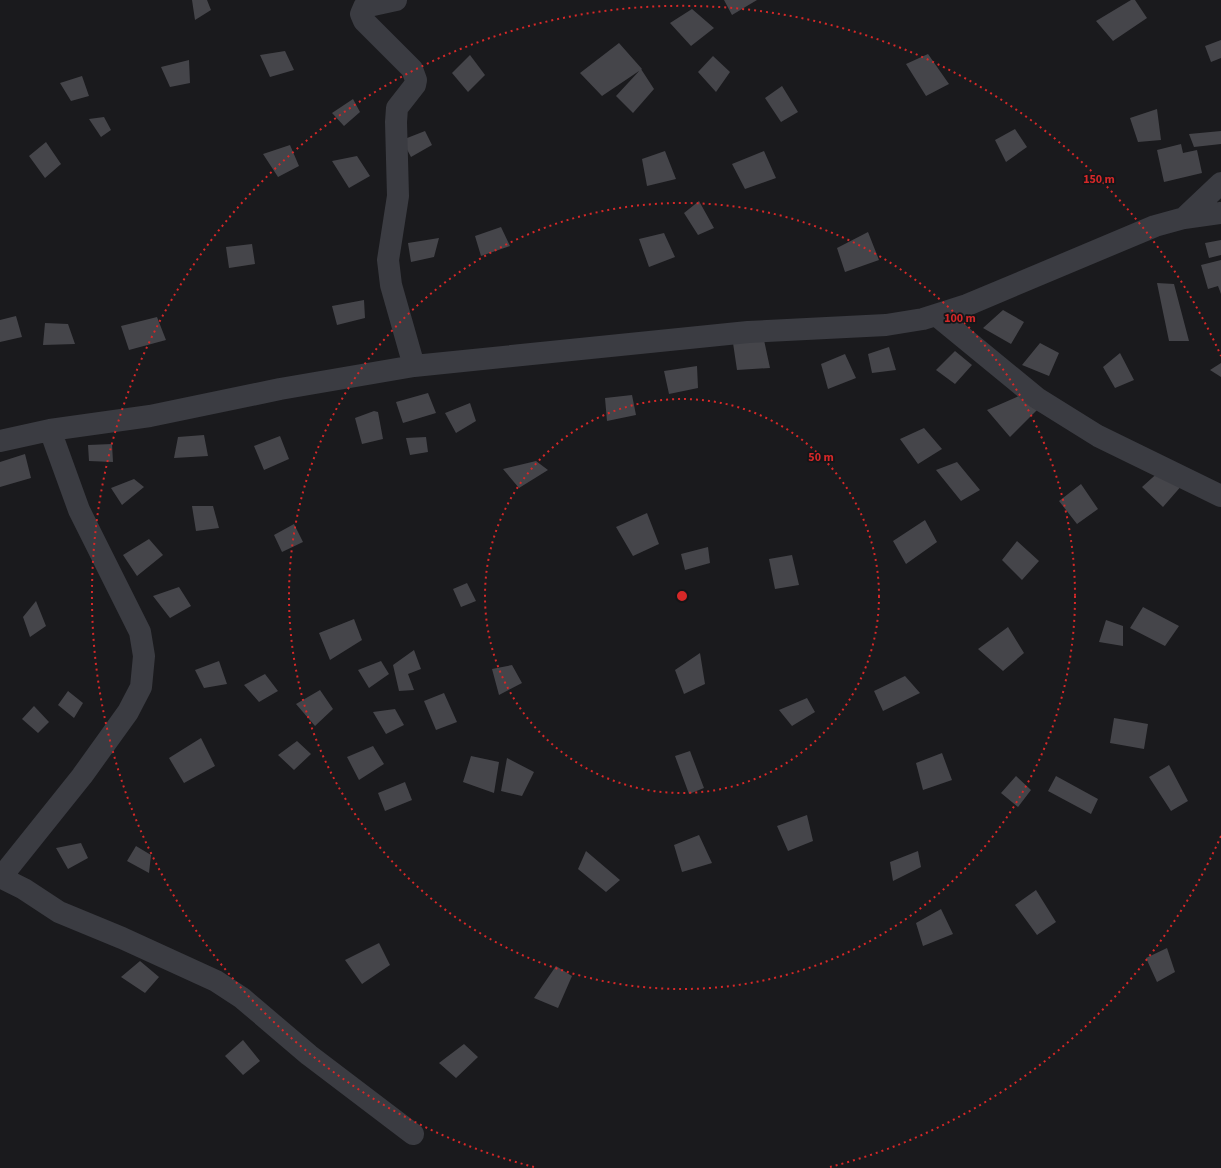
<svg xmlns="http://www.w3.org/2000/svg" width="1221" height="1168" viewBox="0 0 1221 1168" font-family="'Source Sans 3',sans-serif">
<rect width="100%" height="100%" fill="#1a1a1d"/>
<path fill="#45454a" d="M192,0h15l4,10 -16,10z
M724,0h33l-25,15z
M1131,0h4l12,18 -34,23 -17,-20z
M692,9l22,19 -23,18 -21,-23z
M1221,40v18l-10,4 -6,-16z
M619,43l23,26 -40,27 -22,-23z
M285,51l9,19 -24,7 -10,-22z
M928,54l21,30 -23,12 -20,-32z
M470,55l15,20 -17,17 -16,-19z
M713,56l17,16 -14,20 -18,-20z
M189,60l1,23 -20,4 -9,-20z
M641,69l13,20 -21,24 -17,-17z
M82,76l7,20 -18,5 -11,-18z
M782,86l16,26 -17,10 -16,-24z
M353,99l7,13 -16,14 -12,-13z
M1157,109l4,31 -23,2 -8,-24z
M104,117l7,13 -10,7 -12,-18z
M1015,129l12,18 -21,15 -11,-22z
M425,131l7,14 -21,12 -9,-17z
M1221,131v13l-27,3 -5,-13z
M46,142l15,22 -16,14 -16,-22z
M1181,144l2,9 14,-3 5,23 -38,9 -7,-32z
M290,145l9,21 -21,11 -15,-23z
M665,151l11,28 -29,7 -5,-27z
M764,151l12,27 -31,11 -13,-25z
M357,156l13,20 -21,12 -17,-27z
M699,201l15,27 -16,7 -14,-22z
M501,227l9,19 -29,10 -6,-20z
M868,232l11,28 -34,12 -8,-24z
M664,233l11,24 -26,10 -10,-28z
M439,238l-5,19 -23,5 -3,-19z
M1221,240v15l-12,3 -4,-15z
M252,244l3,20 -26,4 -3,-21z
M1221,260v34l-3,-8 -10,3 -7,-24z
M1157,283l17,1 15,57h-20z
M364,300l1,18 -28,7 -5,-19z
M1003,310l21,12 -13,22 -28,-16z
M16,316l6,21 -22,5v-22z
M157,317l9,23 -37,10 -8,-24z
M45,323l23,1 7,20 -32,1z
M764,340l6,28 -33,2 -4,-27z
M1040,343l19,10 -10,23 -27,-11z
M889,347l7,23 -24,3 -4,-19z
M955,351l17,14 -17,19 -19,-14z
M1120,353l14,27 -19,8 -12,-21z
M845,354l11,24 -28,11 -7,-25z
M1221,363v14l-11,-7z
M697,366l1,22 -29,6 -5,-23z
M428,393l8,20 -33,10 -7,-21z
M632,395l4,20 -29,6 -2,-23z
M1019,396l18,14 -27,27 -23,-27z
M470,403l6,18 -20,12 -11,-20z
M374,411l4,1 5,27 -21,5 -7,-26z
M924,428l18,21 -24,15 -18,-25z
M204,435l4,21 -34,2 4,-21z
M280,436l9,23 -25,11 -10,-24z
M426,437l2,15 -18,3 -4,-17z
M112,444l1,18 -24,-1 -1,-16z
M25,454l6,24 -31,9v-25z
M536,461l12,9 -29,18 -16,-19z
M957,462l23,28 -19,11 -25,-31z
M1162,469l21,15 -20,23 -21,-20z
M134,479l10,8 -22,18 -11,-17z
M1081,484l17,25 -21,15 -18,-23z
M192,506h21l6,22 -23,3z
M647,513l12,31 -26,12 -17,-29z
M925,520l12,22 -31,22 -13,-23z
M294,524l9,18 -21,10 -8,-17z
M149,539l14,16 -26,21 -14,-21z
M1017,541l22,20 -17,19 -20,-20z
M708,547l2,16 -25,7 -4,-16z
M792,555l7,30 -24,4 -6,-30z
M467,583l9,18 -15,6 -8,-18z
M179,587l12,19 -21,12 -17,-22z
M36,601l10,25 -16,11 -7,-20z
M1143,607l36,19 -14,20 -35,-18z
M354,619l8,21 -32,20 -11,-27z
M1106,620l17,6v20l-24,-4z
M1008,627l16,26 -21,18 -25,-22z
M414,650l7,19 -13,5 6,16 -15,1 -6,-26z
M700,653l5,31 -21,10 -9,-24z
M219,661l8,23 -23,4 -9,-18z
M381,661l8,13 -20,14 -11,-18z
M512,665l10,18 -23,12 -7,-26z
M265,674l13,17 -19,11 -15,-17z
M905,676l15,17 -37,18 -9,-20z
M320,690l13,19 -18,17 -19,-22z
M68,691l15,12 -9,15 -16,-13z
M444,693l13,29 -21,8 -12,-29z
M807,698l8,14 -23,14 -13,-16z
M34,706l15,16 -11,11 -16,-14z
M395,709l9,16 -18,9 -13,-22z
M1114,718l34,6 -4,25 -34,-6z
M201,738l14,28 -31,17 -15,-25z
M297,741l14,13 -17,16 -16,-15z
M373,746l11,18 -25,16 -12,-23z
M690,751l14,37 -15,6 -14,-38z
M942,753l10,27 -29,10 -7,-27z
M471,756l28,6 -5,31 -31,-11z
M507,758l27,14 -12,24 -21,-5z
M1169,765l19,36 -17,10 -22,-34z
M1016,776l15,14 -13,17 -17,-14z
M1056,776l42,23 -7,15 -43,-23z
M405,782l7,18 -27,11 -7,-18z
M807,815l6,26 -25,10 -11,-25z
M699,835l13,28 -30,9 -8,-27z
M81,843l7,15 -20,11 -12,-21z
M136,846l15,9 -2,18 -22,-12z
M586,851l34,29 -14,12 -28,-23z
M918,851l3,16 -28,14 -3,-19z
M1036,890l20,32 -19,13 -22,-30z
M941,909l12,25 -30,12 -7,-23z
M379,943l11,22 -28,19 -17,-24z
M1167,948l8,24 -18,10 -11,-24z
M140,961l19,16 -14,16 -24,-16z
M556,966l16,10 -14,32 -24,-10z
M243,1040l17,21 -17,14 -18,-19z
M464,1044l14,13 -22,21 -17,-15z"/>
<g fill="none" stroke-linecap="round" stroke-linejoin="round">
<path stroke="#3b3c42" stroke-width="22" d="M396,0l-32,7 -3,7 3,7 48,48 4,11 -1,5 -18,23 -1,14 2,74 -10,64 3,25 23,81
M1184,218l37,-35
M936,315l101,83 61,38 123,60
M0,441l50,-11 100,-14 130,-27 134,-23 334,-34 138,-7 37,-6 44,-14 188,-79 29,-8 37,-5
M2,876l80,-100 46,-64 13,-25 3,-31 -4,-24 -61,-122 -29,-80
M0,877l24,12 35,23 63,26 94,43 26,17 67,57 104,79"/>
</g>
<g fill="none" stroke="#d62828" stroke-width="2" stroke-dasharray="2 4">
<circle cx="682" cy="596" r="197"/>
<circle cx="682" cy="596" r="393"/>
<path d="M1221 836A590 590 0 0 1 830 1167M534 1167A590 590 0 1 1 1221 356"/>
</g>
<circle cx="682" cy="596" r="6" fill="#d62828" stroke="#151518" stroke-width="2"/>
<g font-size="12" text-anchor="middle" font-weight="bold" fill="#d62828" stroke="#151518" stroke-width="3.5" stroke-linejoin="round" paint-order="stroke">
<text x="1099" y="183">150 m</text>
<text x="960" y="322">100 m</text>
<text x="821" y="461">50 m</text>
</g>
</svg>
